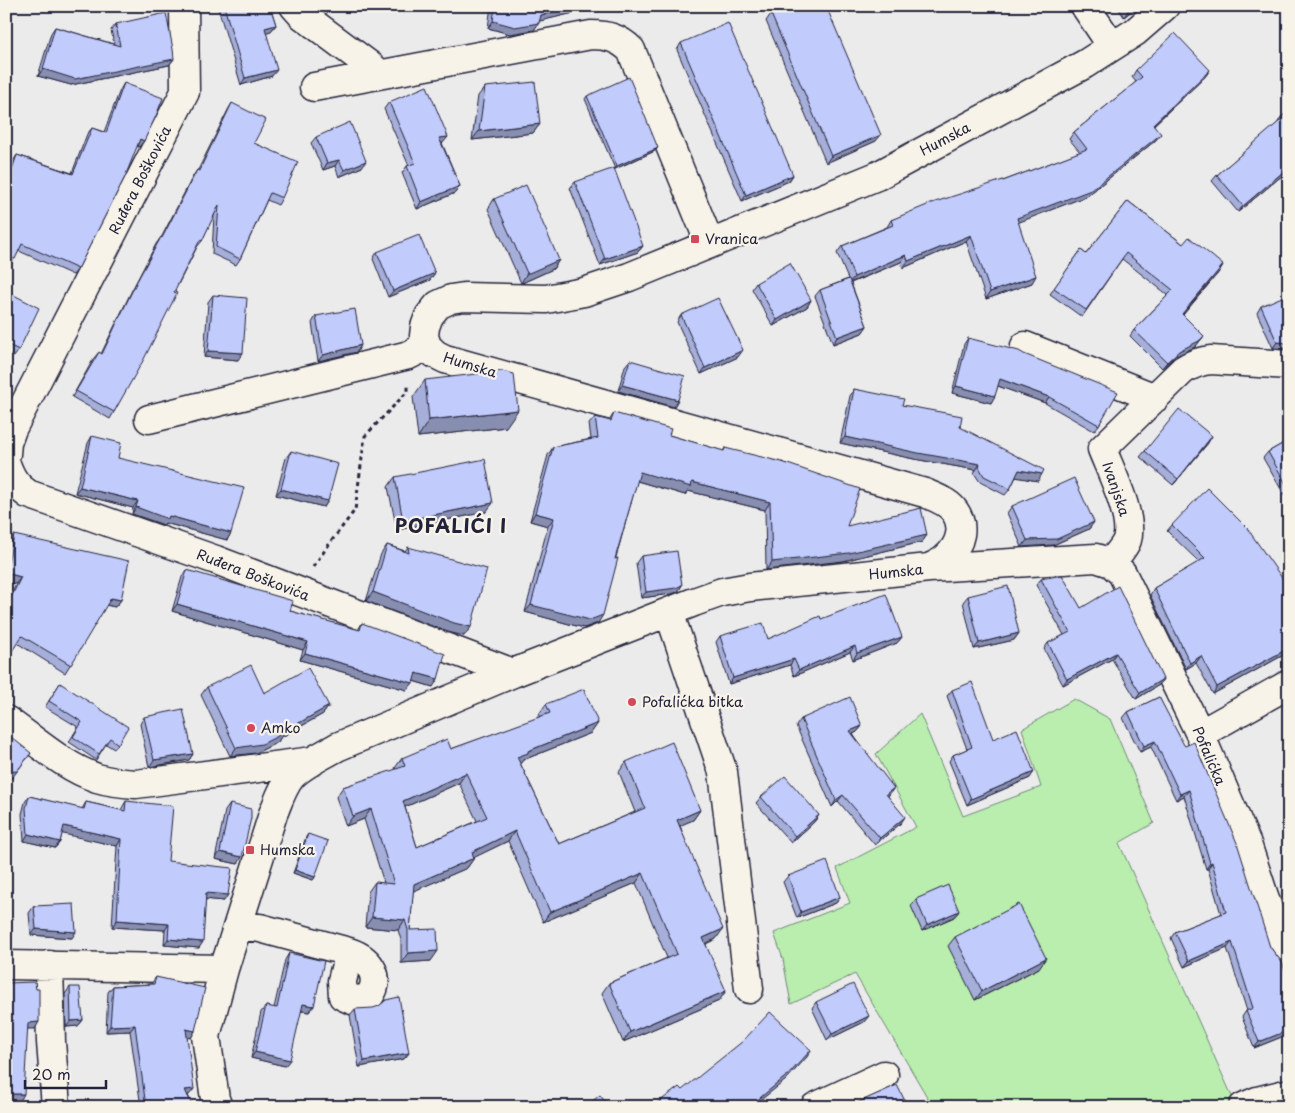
<svg xmlns="http://www.w3.org/2000/svg" width="1295" height="1113" viewBox="0 0 1295 1113" font-family="'Playpen Sans',sans-serif">
<rect width="100%" height="100%" fill="#ecebec"/>
<filter id="ink" filterUnits="userSpaceOnUse"><feTurbulence type="fractalNoise" baseFrequency=".02" numOctaves="2"/><feDisplacementMap in="SourceGraphic" scale="10" xChannelSelector="R" yChannelSelector="G"/><feConvolveMatrix kernelMatrix="1 2 1 2 8 2 1 2 1" color-interpolation-filters="sRGB"/></filter>
<g filter="url(#ink)">
<path fill="#baeeaf" stroke="#6e8875" d="M1074,699l36,20 44,104 -35,20 116,260 -11,4h-291l-78,-133 -64,30 -8,-45 -9,-26 76,-30 -13,-35 79,-41 -40,-73 44,-40 43,102 78,-29 -19,-58z"/>
<g fill="none" stroke-linecap="round" stroke-linejoin="round">
<defs>
<path id="minor" d="M294,6l8,9 71,53 4,7
M1085,6l27,40
M314,87l277,-52c16,0 28,3 40,15l79,194
M1025,346l130,52
M149,419l260,-64 18,-9
M6,454l1,-11 5,-14 173,-337 -1,-86
M6,464c5,14 10,22 22,30l188,66 297,113
M1111,563c5,-7 13,-15 16,-23 7,-22 -16,-68 -25,-91l81,-79c9,-6 17,-9 28,-10l78,5
M929,568c6,-3 13,-6 17,-10 15,-13 20,-33 7,-49 -7,-8 -19,-12 -28,-16l-480,-134 -10,-5 -8,-8 -3,-10 1,-9 4,-11 9,-11 13,-6 13,-2 82,2 38,-7 45,-15 248,-101 208,-112 50,-32 30,-26
M669,612l54,160 26,217
M6,720c29,20 58,47 91,58 13,4 25,5 39,6l177,-23
M1200,734l89,-50
M238,925l22,3 89,24c22,7 35,28 18,47l-15,1 -9,-4 -1,-15 7,-29
M6,965l218,4
M49,965l2,77 5,65
M218,1107l-3,-8 -9,-63 18,-67 49,-155c5,-12 9,-25 17,-36 11,-13 32,-22 47,-31l176,-74 181,-71 28,-10 28,-5 179,-19 167,-10 15,5 11,10 78,161 47,110 34,104 8,11
M815,1107l69,-32
M1243,1107l14,-6 32,-8"/>
</defs>
<use href="#minor" stroke="#22223b" stroke-width="31"/>
<path stroke="#22223b" stroke-width="3" stroke-dasharray="4 4" stroke-linecap="butt" d="M313,567l20,-28 22,-29 10,-74 43,-45v-8"/>
<use href="#minor" stroke="#f7f3e8" stroke-width="28"/>
</g>
<path fill="#a6afd9" stroke="#22223b" fill-rule="evenodd" d="M219,6h51l6,19 -5,6 -5,1 6,44 -31,9 -23,-77z
M491,6h112l-64,15 -5,9 -24,4 -22,-6z
M1117,6h21l-14,11z
M771,14l105,127 -50,22 -60,-142z
M116,24l58,35 -5,6 -98,20 -33,-9 13,-43 4,-6 59,17 -3,-14z
M681,43l112,132 -4,6 -47,20 -65,-151z
M1136,70l69,7 -51,48 2,15 -69,56 -69,26 14,61 -46,16 -20,-58 -63,27 -2,-6 -50,21 16,43 -5,7 -29,11 -18,-48 5,-6 28,-11 -11,-26 5,-7 45,-19 4,-7 112,-39 77,-29 -11,-13 5,-7 62,-50 -4,-5z
M124,83l20,58 -5,6 -2,-1 -59,123 -5,6 -54,-24 -9,14 -4,-2v-83l7,-19 4,-6 55,18 15,-39 5,-6 12,4 16,-42z
M485,87l55,37 -7,9 -61,7 6,-44z
M587,96l71,52 -3,3 -40,18 -30,-70z
M389,102l54,41h-1l18,43 -5,7 -38,16 -15,-36 5,-7h2l-25,-57z
M232,103l22,40 28,55 -4,7 -11,-5 -27,59 -4,6 -24,-11 2,-40 -12,27 -5,6 -83,165 -4,7 -38,-22 22,-39 5,-6 2,2 31,-64 24,-46 5,-7v1l32,-62 4,-6h1l30,-60z
M1289,111v59l-51,42 -26,-31 5,-6 60,-51 4,-7z
M316,137l46,30 -23,10 -4,-11 -12,4 -12,-27z
M575,182l68,64 -5,6 -38,13 -30,-77z
M494,199l65,61 -6,9 -31,14h-1l-33,-74z
M1128,201l91,71 -36,43 21,21 -9,11 -21,10 -12,11 -32,-32 4,-6 34,-35 -46,-36 -40,58 -32,-23 31,-44 5,4z
M377,252l53,28 -42,17 -15,-38z
M756,283l55,17 -4,7 -34,19 -21,-37z
M8,292l11,58 -5,7 -8,-4v-59z
M213,295l25,65 -34,-3 4,-55z
M1261,306l28,43 -16,-1 -16,-35z
M681,315l57,42 -37,17 -24,-52z
M316,316l45,29 -4,7 -39,9 -6,-38z
M968,338l131,87 -5,6 -49,-28 -47,-17 -7,17 -39,-10 12,-49z
M630,360l44,47 -56,-16 7,-25z
M425,380l81,47 -88,10 -5,-40z
M854,389l48,16 58,22 78,54 -22,-4 -6,12 -5,6 -25,-13 -6,-9 2,-3 -62,-11 -74,-16 10,-47z
M614,413l55,22 54,16 2,-3 122,78 80,9 -5,7 -79,19 -77,9 -1,-60 -77,-19 -3,4 -48,-14 -39,142 -14,5 -59,-16 23,-86 -18,-5 18,-66 5,-8 38,-8 -2,-15 6,-7 14,4z
M92,436l26,22 113,75 -4,7 -62,-17 -1,2 -32,-11 1,-6 -58,-15 13,-50z
M1289,440v63l-26,-45 5,-6z
M1208,443l-35,42 -33,-28 5,-6z
M291,451l37,50 -4,6 -48,-12 10,-37z
M395,477l91,35 -89,18 -9,-43z
M1012,506l82,16 -5,7 -36,16 -31,2 -15,-34z
M1172,525l117,63v64l-76,42 -17,-31 -10,6 -36,-74 4,-7 45,-26 -32,-31z
M14,535l107,65 -6,7 -9,-2 -41,68 -48,-30 -11,17v-55l10,-21 -10,-2v-27l3,-13z
M387,545l18,6 3,-4 63,80 -7,9 -16,-4 -82,-31 15,-47z
M641,556l41,29 -4,7 -7,2 -30,4 -5,-35z
M187,570l103,41 68,19 4,-7 71,64 -20,-6 -6,9 -107,-30 3,-10 -131,-39 10,-34z
M1041,579l40,29 82,71 -4,6 -23,14 -24,-40 -49,26 -19,-36 4,-6 16,-8 -28,-50z
M968,596l51,37 -5,7 -40,9 -11,-47z
M821,619l81,18 -5,6 -44,17 -3,-8 -56,24 -4,-11 -61,19 -13,-42 4,-6 48,3z
M60,683l58,61 -4,5 -8,-5 -10,16 -27,-18 9,-15 -33,-20z
M207,687l57,6 65,13 -6,8 -43,24 -2,4 -22,11 -26,3 -29,-61z
M952,690l41,49 37,39 -63,27 -18,-44 4,-6 14,-6 -20,-53z
M1159,697l111,250 14,18 -1,2 6,13v54l-35,14 -12,-31 4,-6h1l-20,-63 -43,19 -13,-29 4,-6 46,-18 -13,-45h-2l-22,-73 -8,4 -25,-53 -11,5 -17,-34 5,-6z
M546,704l52,19 -7,10 -68,27 -3,3 39,81 76,-32 -16,-40 7,-10 74,48 -7,10 -13,5 36,114 -10,5 13,57 -96,41 -21,-49 7,-10 58,-25 -31,-75 -93,39 -35,-81 -34,16v1l-7,10 -54,23 -3,39 21,31 -30,2v-23l-3,-10 -33,-3 3,-35 7,-10 9,1 -20,-64 -18,7 -10,-29 7,-10 53,-17 -1,-2 7,-10 49,-9 90,-32 -2,-3zM459,783l18,38 -60,26 -12,-40z
M144,717l49,37 -4,6 -40,7 -9,-43z
M801,719l61,7 -5,6 -4,2 36,61 -1,1 13,27 -26,22 -37,-44 -6,6 -36,-81z
M29,796l53,13 4,-7 35,8 1,-2 4,-7 42,60 56,40 -18,-2 -7,49 -35,-3 1,-15 -53,-3 5,-81 -55,-13 -2,9 -5,6 -31,-7 -2,-27 3,-12z
M761,797l58,18 -5,7 -23,21 -35,-40z
M230,804l8,60 -23,-5 10,-48z
M308,834l7,43 -2,3 -20,-7 13,-36z
M788,876l52,21 -4,6 -39,15 -14,-36z
M916,899l43,12 -5,6 -32,14 -11,-25z
M1289,904v17l-4,-11z
M34,906l38,32 -41,-3 -2,-22z
M955,937l84,31 -64,32 -27,-54z
M289,953l25,53 -5,6 -8,-1 -16,55 -34,-8 10,-46 5,-6 8,2 11,-48z
M156,977l39,54 -4,7 -4,-1 2,58h-1l5,12h-52l-11,-76 -24,1 2,-40 5,-6 38,-2z
M70,987l13,33 -5,6 -12,1 -1,-33z
M816,1002l48,20 -37,18 -15,-32z
M355,1009l54,44 -5,6 -45,8 -9,-52z"/>
<path fill="#878eb0" stroke="#22223b" d="M577,6h26l-67,16 5,-7z
M1131,6h7l-14,11z
M493,21l46,2 -5,7 -24,4 -22,-6z
M276,25l-5,6 -10,3 4,-6z
M174,59l-5,6 -98,20 -33,-9 5,-7z
M277,70l-5,6 -31,9 4,-7z
M1210,70l-5,7 -57,53 5,-6z
M540,124l-7,9 -61,7 7,-9z
M1161,134l-5,6 -69,56 -75,29 5,-7z
M881,135l-5,6 -50,22 5,-7z
M448,137l-5,6 -8,1 4,-6z
M140,139l4,2 -5,6 -3,-1z
M658,148l-3,3 -40,18 2,-3z
M339,160l-4,6 -12,4 4,-7z
M366,161l-4,6 -23,10 5,-7z
M1289,167v3l-51,42 5,-6z
M793,175l-4,6 -47,20 4,-6z
M460,186l-5,7 -38,16 4,-7z
M971,235l-5,6 -63,27 5,-7z
M643,246l-5,6 -38,13 5,-6z
M906,255l-5,7 -52,21 5,-6z
M559,260l-6,9 -31,14h-1l6,-10z
M1223,265l-4,7 -41,48 4,-6z
M435,273l-5,7 -42,17 5,-6z
M1036,276l-4,7 -46,16 4,-7z
M811,300l-4,7 -34,19 4,-6z
M867,326l-5,7 -29,11 4,-7z
M1204,336l-9,11 -21,10 -12,11 5,-6 12,-11z
M1277,342l12,1v6l-16,-1z
M361,345l-4,7 -39,9 5,-6z
M743,350l-5,7 -37,17 4,-6z
M208,351l35,2 -5,7 -34,-3z
M1000,379l49,18 -4,6 -50,-18z
M622,385l56,15 -4,7 -56,-16z
M956,386l39,10 -4,7 -39,-10z
M518,410l-12,17 -88,10 11,-17z
M1212,436l-4,7 -35,42 5,-6z
M845,437l135,27 -4,6 -62,-11 -74,-16z
M1019,470l23,4 -4,7 -23,-4z
M640,472l52,10 78,20 -5,8 -77,-19 -3,4 -51,-15z
M80,487l58,14 -5,7 -58,-15z
M281,489l47,12 -4,6 -48,-12z
M493,503l-7,9 -89,18 6,-9z
M136,507l33,9 62,17 -4,7 -62,-17 -1,2 -32,-11z
M535,513l19,5 -6,8 -18,-5z
M1094,522l-5,7 -36,16 -31,2 5,-7z
M927,535l-5,7 -79,19 -77,9 6,-8z
M6,573l15,4 -5,7 -10,-2z
M682,585l-4,7 -7,2 -30,4 5,-6z
M373,592l98,35 -7,9 -16,-4 -82,-31z
M111,598l10,2 -6,7 -9,-2z
M177,604l131,38 -5,8 -131,-39z
M531,605l72,10 -5,8 -14,5 -59,-16z
M1019,633l-5,7 -40,9 5,-6z
M902,637l-5,6 -44,17 4,-7z
M855,646l-5,6 -56,24 5,-6z
M1289,648v4l-76,42 4,-7z
M305,653l108,30 -6,7 -107,-30z
M1116,653l-4,6 -49,26 4,-6z
M1201,656l-5,7 -10,6 4,-6z
M794,659l-4,6 -61,19 4,-6z
M416,673l22,6 -5,8 -23,-7z
M1163,679l-4,6 -23,14 4,-6z
M329,706l-6,8 -43,24 -2,4 -22,11 -26,3 6,-8 47,-16z
M598,723l-7,10 -68,27 -2,3 -11,4 7,-10 11,-6z
M862,726l-5,6 -11,5 4,-6z
M1155,741l-4,6 -11,5 4,-6z
M31,753l-19,25h-6v-6z
M193,754l-4,6 -40,7 5,-7z
M1034,772l-4,6 -63,27 4,-6z
M466,773l-7,10 -63,28 7,-10z
M894,788l-5,7 -7,5 4,-6z
M1189,790l-5,6 -8,4 4,-6z
M843,795l-5,6 -6,6 4,-7z
M371,809l-7,10 -18,7 7,-10z
M700,810l-7,10 -23,10 7,-10z
M819,815l-5,7 -23,21 4,-7z
M905,817l-4,6 -26,22 5,-7z
M64,826l57,13 -4,7 -58,-13z
M515,831l-7,10 -43,21 7,-10z
M28,834l32,8 -5,6 -31,-7z
M220,852l22,5 -4,7 -23,-5z
M474,858l-7,10 -60,26 7,-10z
M1212,862l-4,7h-2l4,-6z
M295,870l20,7 -2,3 -20,-7z
M643,873l-7,10 -93,39 7,-10z
M206,893l22,2 -4,6 -22,-2z
M840,897l-4,6 -39,15 4,-6z
M959,911l-5,6 -32,14 5,-6z
M372,917l33,3 -7,10 -33,-3z
M117,920l52,4 -4,6 -53,-3z
M36,929l40,3 -4,6 -41,-3z
M723,929l-7,10 -19,8 6,-9z
M168,939l35,3 -4,6 -35,-3z
M1232,942l-5,6 -43,19 5,-6z
M438,951l-7,10 -30,2 7,-10z
M1046,958l-7,10 -64,32 7,-9z
M726,991l-7,10 -96,41 7,-10z
M303,1004l11,2 -5,6 -11,-2z
M869,1016l-5,6 -37,18 5,-6z
M83,1020l-5,6 -12,1 5,-6z
M39,1022l-4,7h-12l5,-6z
M135,1025l-5,6 -24,1 4,-6z
M186,1029l9,2 -4,7 -9,-2z
M1289,1030v4l-35,14 5,-6z
M811,1050l-4,7 -21,23 -34,27h-3z
M255,1052l35,8 -5,6 -34,-8z
M409,1053l-5,6 -45,8 5,-6z
M194,1089l-5,6 -8,1 4,-6z
M6,1094h18l-4,7 -14,-1z"/>
<path fill="#c1cbfc" stroke="#22223b" fill-rule="evenodd" d="M224,6h46l6,19 -11,3 12,42 -32,8z
M495,6h82l-36,9 -2,8 -24,4 -22,-6z
M790,6h36l55,129 -50,21 -60,-142z
M166,13l7,36 1,10 -99,20 -32,-10 12,-42 65,19 -4,-22z
M728,23l65,152 -47,20 -65,-152z
M1175,33l35,37 -57,54 8,10 -70,56 -74,28 19,58 -46,16 -19,-57 -63,26 -2,-6 -52,22 -12,-31 51,-21 -2,-5 41,-17 71,-23v1l84,-32 -13,-17 68,-55 -6,-7z
M629,77l29,71 -41,18 -30,-70z
M535,82l5,42 -61,7 6,-44z
M124,83l39,15 -7,18 -12,25 -4,-2 -15,38 -47,92 -56,-25 -7,15 -9,-4v-68l11,-32 56,19 19,-46 14,5z
M427,86l21,51 -9,1 21,48 -39,16 -14,-36 8,-3 -26,-61z
M232,103l34,17 -12,23 44,19 -16,36 -12,-5 -30,66 -24,-12 3,-42 -17,36 -2,-1 -26,52 3,1 -33,66 -30,53 -38,-21 23,-39 3,2 34,-71 25,-46 1,1 35,-68 2,1z
M1289,111v56l-46,39 -26,-31 65,-56 -1,-2z
M350,122l16,39 -22,9 -5,-10 -12,3 -11,-26z
M614,168l29,78 -38,13 -30,-77z
M526,185l33,75 -30,13h-2l-33,-74z
M1128,201l55,43 6,-7 34,28 -41,49 22,22 -5,5 -20,10 -12,11 -33,-32 39,-40 -47,-37 -40,57 -32,-22 27,-38 5,4z
M419,235l16,38 -42,18 -16,-39z
M790,263l21,37 -34,20 -21,-37z
M849,279l18,47 -30,11 -17,-47z
M8,292l31,16 -20,42 -13,-6v-49z
M1289,294v49l-12,-1 -16,-36z
M213,295l34,3 -4,55 -35,-2z
M718,298l25,52 -38,18 -24,-53z
M355,309l6,36 -38,10 -7,-39z
M968,338l51,13 5,3 94,38 -19,33 -50,-28 -49,-18 -5,17 -39,-10z
M630,360l55,16 -7,24 -56,-15z
M502,371l12,3 4,36 -89,10 -4,-40z
M854,389l50,10 -2,6 60,11 -2,11 84,43 -2,4 -23,-4 -9,19 -26,-13 -5,-9 1,-3 -62,-11 -73,-16z
M1179,409l33,27 -34,43 -33,-28z
M614,413l57,16 -2,6 55,16 1,-3 57,14 78,27 -13,37 74,-18 6,27 -78,18 -77,9 -2,-60 -78,-20 -1,5 -51,-15 -25,87 3,-1 -15,57 -13,5 -59,-15 23,-87 -19,-5 18,-66 45,-9 -3,-21 16,4z
M92,436l29,7 -3,15 126,30 -13,45 -62,-17 -1,3 -32,-12 2,-6 -58,-14z
M1289,440v49l-21,-37z
M291,451l47,13 -10,37 -47,-12z
M485,459l8,44 -90,18 -8,-44z
M1074,478l20,44 -37,17 -30,1 -15,-34z
M1207,488l40,40 42,60v60l-72,39 -16,-31 -11,7 -36,-75 51,-30 -33,-33z
M6,491l3,1 -3,13z
M14,535l115,26 -8,39 -10,-2 -40,67 -49,-29 -16,24v-52l15,-31 -15,-4z
M387,545l22,8 -1,-6 79,22 -16,58 -17,-4 -81,-31z
M677,551l5,34 -6,3 -30,4 -5,-36z
M187,570l106,31 -3,10 70,19 2,-7 83,31 -7,25 -22,-6 -3,10 -108,-30 3,-11 -131,-38z
M1062,575l19,33 37,-22 45,93 -23,14 -24,-40 -49,26 -19,-36 22,-11 -29,-53z
M1008,586l11,47 -40,10 -11,-47z
M886,594l16,43 -45,16 -2,-7 -56,24 -5,-11 -61,19 -13,-42 43,-13 5,16 52,-23 1,3z
M251,665l13,28 44,-25 21,38 -46,26 1,1 -22,11 -26,4 -29,-61z
M972,682l21,57 24,-10 17,43 -63,27 -18,-44 19,-8 -20,-57z
M60,683l68,44 -10,17 -8,-6 -11,16 -26,-17 9,-15 -33,-21z
M584,689l14,34 -70,28v2l-11,4 42,87 86,-36 -19,-46 46,-20 28,68 -23,10 46,109 -20,9 23,53 -96,41 -21,-49 68,-29 -34,-81 -93,39 -35,-81 -43,21 2,6 -60,26 -4,46 27,-1 1,22 -30,2v-23l-3,-10 -33,-3 3,-35 19,2 -23,-75 -18,7 -10,-29 62,-21 -3,-8 45,-19 4,10 99,-36 -4,-9zM466,773l21,44 -70,30 -14,-46z
M850,697l12,29 -12,5 44,57 -8,6 19,23 -25,21 -37,-43 -7,5 -35,-81z
M1159,697l25,48 1,1 9,-4 43,101 33,104 14,18 -1,1 6,14v50l-30,12 -13,-31 7,-3 -21,-66 -43,19 -14,-29 51,-20 -14,-50 -2,1 -21,-73 -9,4 -25,-53 -11,5 -16,-34z
M183,709l10,45 -39,6 -10,-43z
M6,733l25,20 -14,18 -11,1z
M785,776l34,39 -24,21 -34,-39z
M29,796l55,13 2,-7 39,9 1,-10 47,5 -5,55 64,7 -4,27 -22,-2 -3,49 -35,-3 1,-15 -52,-4 4,-81 -57,-13 -4,16 -32,-8 -2,-26z
M230,804l21,5v9l-9,39 -22,-5z
M308,834l20,7 -13,36 -20,-7z
M827,861l13,36 -39,15 -13,-36z
M948,885l11,26 -32,14 -11,-26z
M74,904l2,28 -40,-3 -2,-23z
M1019,904l27,54 -64,33 -27,-54z
M289,953l35,8 -10,45 -11,-2 -13,56 -35,-8 11,-46 11,2z
M156,977l49,11 -10,43 -9,-2 8,60 -9,1 8,17h-47l-11,-82 -25,1 3,-40 41,-2z
M35,982l1,7h3v33l-11,1 -4,71h-18v-111z
M853,984l16,32 -37,18 -16,-32z
M70,987h10l3,33 -12,1z
M399,997l10,56 -45,8 -9,-52 18,-1 6,-2 7,-6z
M770,1012l41,38 -21,23 -41,34h-97l27,-20 3,3 61,-49z
M897,1085l11,22h-60z
M600,1095l9,12h-24z"/>
</g>
<g fill="#d1495b" stroke="#f7f3e8" stroke-width="2">
<rect x="690" y="234" width="10" height="10" rx="2.5"/>
<circle cx="632" cy="702" r="5"/>
<circle cx="251" cy="728" r="5"/>
<rect x="245" y="845" width="10" height="10" rx="2.5"/>
</g>
<g text-anchor="middle" stroke-width="4.5" stroke-linejoin="round" paint-order="stroke">
<g font-size="14" fill="#22223b" stroke="#f7f3e8">
<text transform="translate(945 139) rotate(-28)" y="5">Humska</text>
<text transform="translate(140 180) rotate(-63)" y="5">Ruđera Boškovića</text>
<text transform="translate(470 365) rotate(17)" y="5">Humska</text>
<text transform="translate(1116 489) rotate(71)" y="5">Ivanjska</text>
<text transform="translate(896 572) rotate(-6)" y="5">Humska</text>
<text transform="translate(253 575) rotate(21)" y="5">Ruđera Boškovića</text>
<text transform="translate(1209 756) rotate(67)" y="5">Pofalićka</text>
</g>
<g font-size="14" fill="#22223b" stroke="#f7f3e8" text-anchor="start">
<text x="705" y="244">Vranica</text>
<text x="642" y="707">Pofalićka bitka</text>
<text x="261" y="733">Amko</text>
<text x="260" y="855">Humska</text>
</g>
<g font-size="19" font-weight="bold" letter-spacing="1" fill="#22223b" stroke="#f7f3e8">
<text x="451" y="533">POFALIĆI I</text>
</g>
</g>
<rect width="1295" height="1113" fill="none" stroke="#f7f3e8" stroke-width="25"/>
<rect x="12" y="12" width="1270" height="1088" fill="none" stroke="#22223b" stroke-width="2" filter="url(#ink)"/>
<path d="M25 1080v8h81v-8" fill="none" stroke="#22223b" stroke-width="2.5"/>
<text x="32" y="1080" font-size="15" fill="#22223b" stroke="#f7f3e8" stroke-width="4" paint-order="stroke">20 m</text>
</svg>
